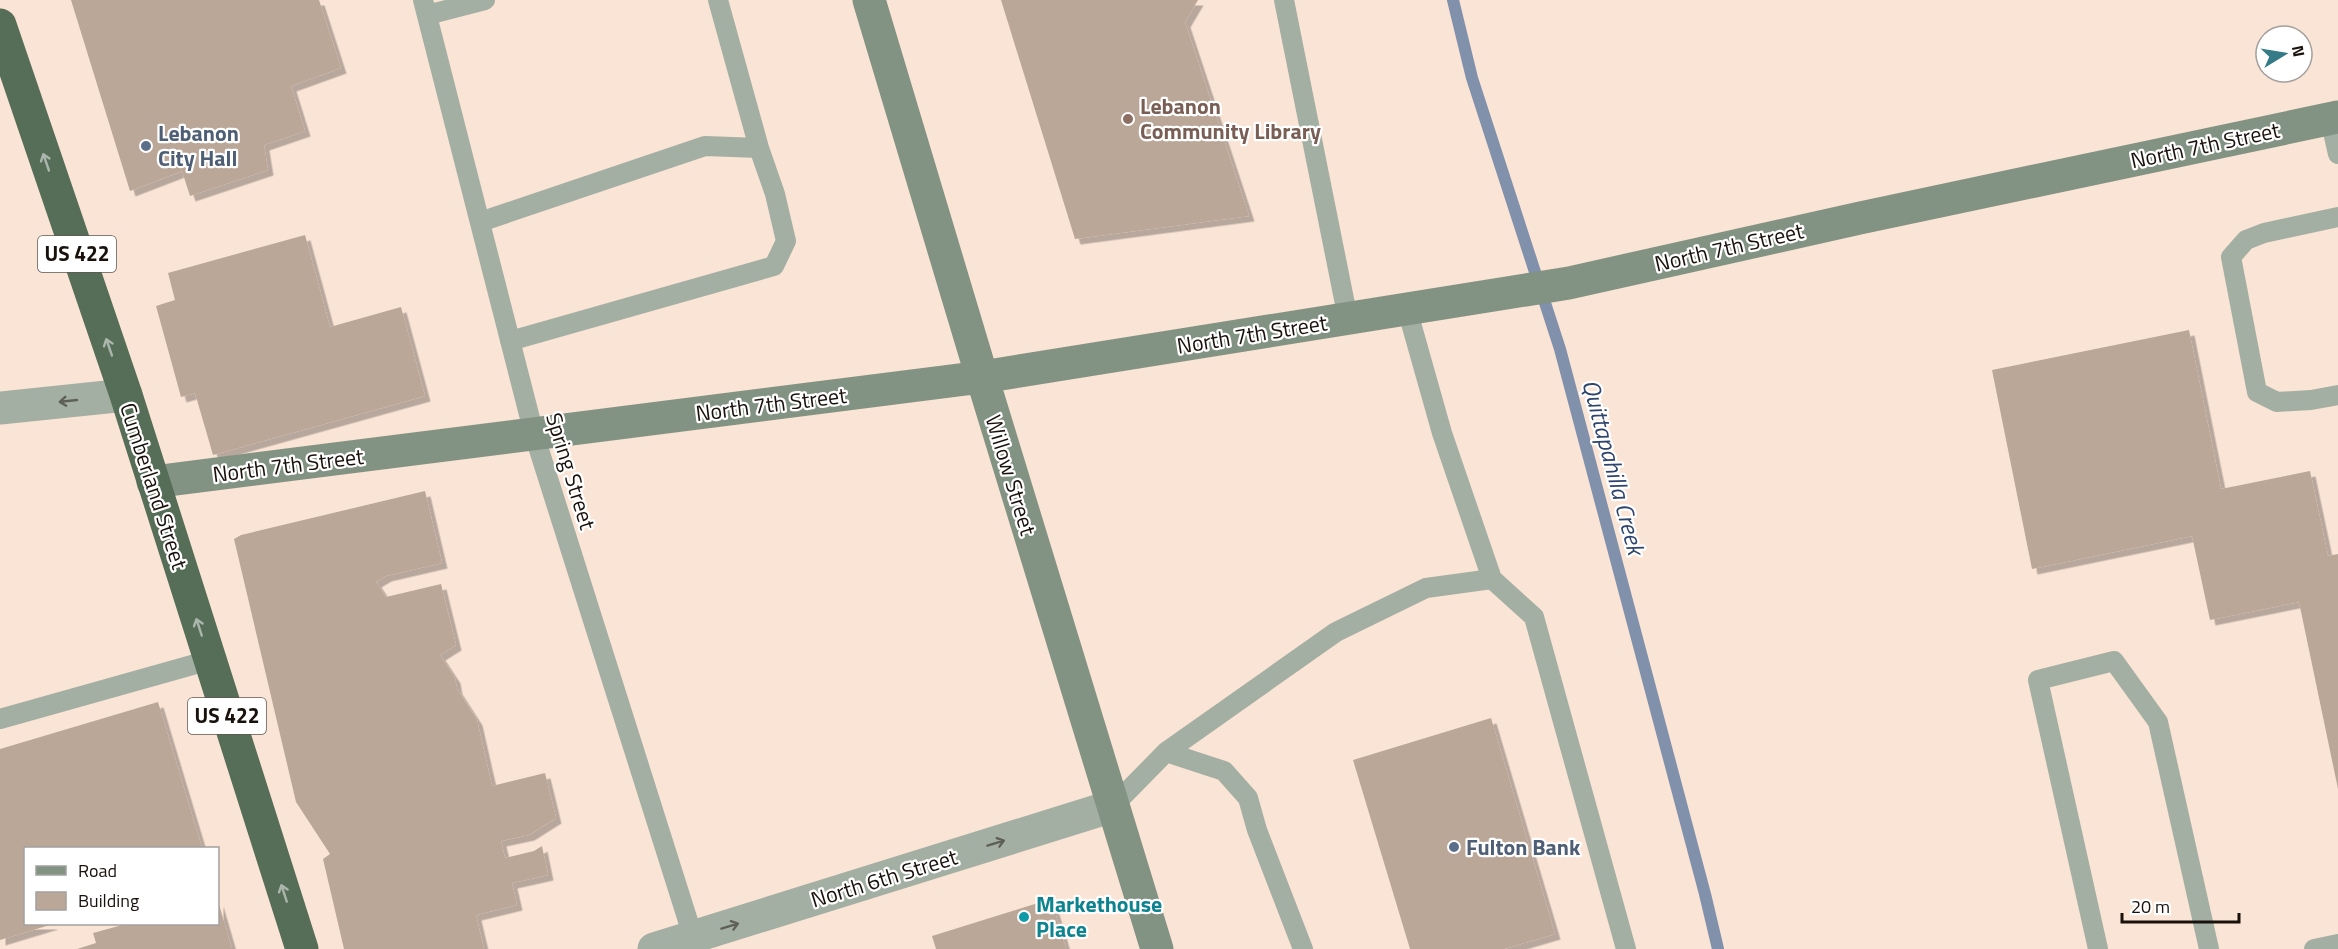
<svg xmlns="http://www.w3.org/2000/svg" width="2338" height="949" viewBox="0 0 2338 949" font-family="'Titillium Web',sans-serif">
<defs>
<filter id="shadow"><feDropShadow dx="5.5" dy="5.5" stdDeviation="0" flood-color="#0004"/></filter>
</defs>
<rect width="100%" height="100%" fill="#fae4d5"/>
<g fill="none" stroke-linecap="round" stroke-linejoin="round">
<path stroke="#8190ab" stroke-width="12" d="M1453,0l19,78 88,271 145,545 13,55"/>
</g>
<path fill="#bba798" filter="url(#shadow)" d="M71,0h248l22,68 -50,18 14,45 -41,14 4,25 -78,26 -8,-25 -52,20z
M1001,0h197l-13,22 64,194 -174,23z
M305,235l25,92 71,-20 24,89 -212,59 -18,-62 -14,4 -25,-91 19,-6 -7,-27z
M2189,330l32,159 89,-18 18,85 10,-2v235l-39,-187 -89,18 -18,-84 -160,33 -40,-199z
M425,491l17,72 -56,13 -10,6 10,15 55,-13 15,61 -16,10 15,23 2,11 20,31 15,66 53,-13 11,45 -27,17 -28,6 4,17 29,-7 8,-5 6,29 -36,8 5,22 -41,10 8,34h-140l-21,-90 7,-5 -34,-52 -62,-263 7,-4z
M158,702l44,146h-176v76h27l-53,16v-191z
M1491,718l64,216 -51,15h-94l-57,-189z
M1051,899l15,50h-130l-4,-13z
M218,901l14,48h-155l19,-6 -3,-10 33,-9h92z"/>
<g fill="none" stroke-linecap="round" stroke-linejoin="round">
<path stroke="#a4afa4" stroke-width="20" d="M423,0l111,434 162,512
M718,0l41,148
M1284,0l64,319
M427,15l58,-15
M2330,119l8,35
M2338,217l-74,16 -18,7 -15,17 26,135 20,10 34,-2 27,-5
M480,222l225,-76 54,2 16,46 11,47 -12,25 -264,75
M1407,309l35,124 50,146
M0,719l210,-59
M1166,752l58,19 24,27 9,32 46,119
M1113,806l53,-54 170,-120 90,-44 66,-9 42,38 92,332
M2098,949l-60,-269 76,-19 44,61 51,227
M2314,949l24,-5"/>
<path stroke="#a4afa4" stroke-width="33" d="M0,408l126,-13
M654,949l459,-143"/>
<path stroke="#839383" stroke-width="33" d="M869,0l113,377 175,572
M153,482l829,-105 587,-94 291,-65 478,-101"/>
<path stroke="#566e57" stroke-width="33" d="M0,25l126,370 176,554"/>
</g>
<defs><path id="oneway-shaft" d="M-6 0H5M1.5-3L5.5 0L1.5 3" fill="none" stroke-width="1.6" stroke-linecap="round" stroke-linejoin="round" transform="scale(1.5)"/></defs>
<g stroke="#aab6ab">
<use href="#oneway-shaft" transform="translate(46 162) rotate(-109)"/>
<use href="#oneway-shaft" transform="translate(109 347) rotate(-109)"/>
<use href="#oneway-shaft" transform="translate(199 627) rotate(-108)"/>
<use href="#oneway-shaft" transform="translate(284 893) rotate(-108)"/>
</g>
<g stroke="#5e6058">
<use href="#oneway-shaft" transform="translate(68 401) rotate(174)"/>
<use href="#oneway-shaft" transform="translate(996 843) rotate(-17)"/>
<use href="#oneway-shaft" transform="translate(730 926) rotate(-17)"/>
</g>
<circle fill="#8d6e63" stroke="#fff" stroke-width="2" cx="1128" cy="119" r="6"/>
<g fill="#5c6f8a" stroke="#fff" stroke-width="2">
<circle cx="146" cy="146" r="6"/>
<circle cx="1454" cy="847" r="6"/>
</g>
<circle fill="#0f9aa8" stroke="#fff" stroke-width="2" cx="1024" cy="917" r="6"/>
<g text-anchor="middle" stroke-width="4.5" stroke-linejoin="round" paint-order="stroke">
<g fill="#fff" stroke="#5e5855" stroke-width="1.5">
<rect x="38" y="236" width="78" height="36" rx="4.5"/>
<rect x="188" y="698" width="78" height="36" rx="4.5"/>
</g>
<g font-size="21" font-weight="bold" fill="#19110c">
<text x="77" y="261">US 422</text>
<text x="227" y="723">US 422</text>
</g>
<g font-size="22" font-weight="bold" fill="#785e54" stroke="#fff" text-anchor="start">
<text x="1140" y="114">Lebanon<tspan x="1140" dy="25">Community Library</tspan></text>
</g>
<g font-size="22" font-weight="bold" fill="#4e5e75" stroke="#fff" text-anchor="start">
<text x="158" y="141">Lebanon<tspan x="158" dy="25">City Hall</tspan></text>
<text x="1466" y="855">Fulton Bank</text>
</g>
<g font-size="22" fill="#19110c" stroke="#fff">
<text transform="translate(2205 145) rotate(-12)" y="8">North 7th Street</text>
<text transform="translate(1729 247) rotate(-13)" y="8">North 7th Street</text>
<text transform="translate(1252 334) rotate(-9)" y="8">North 7th Street</text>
<text transform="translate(771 404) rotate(-7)" y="8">North 7th Street</text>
<text transform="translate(288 465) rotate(-7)" y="8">North 7th Street</text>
<text transform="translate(571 471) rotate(73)" y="8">Spring Street</text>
<text transform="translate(1011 475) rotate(73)" y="8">Willow Street</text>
<text transform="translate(154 486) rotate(72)" y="8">Cumberland Street</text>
<text transform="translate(884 878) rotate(-17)" y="8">North 6th Street</text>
</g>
<g font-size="22" font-weight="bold" fill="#0d838f" stroke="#fff" text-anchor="start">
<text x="1036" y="912">Markethouse<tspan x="1036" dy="25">Place</tspan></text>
</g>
<g font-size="24" font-style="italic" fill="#2f446d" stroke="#fff">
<text transform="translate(1613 467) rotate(75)" y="8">Quittapahilla Creek</text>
</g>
</g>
<rect x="24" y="847" width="195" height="78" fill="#ffffff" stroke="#a3a09e" stroke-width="1.5"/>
<rect x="36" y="866" width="30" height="9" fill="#839383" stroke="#a3a09e" stroke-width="1.5"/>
<text x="78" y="877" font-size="18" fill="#19110c">Road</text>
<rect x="36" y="892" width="30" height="18" fill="#bba798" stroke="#a3a09e" stroke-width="1.5"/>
<text x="78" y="907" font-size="18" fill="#19110c">Building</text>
<g transform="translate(2284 54) rotate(79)"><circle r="28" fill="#ffffff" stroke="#a3a09e" stroke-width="1.5"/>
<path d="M0-4.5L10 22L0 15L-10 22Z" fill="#347a87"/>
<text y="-9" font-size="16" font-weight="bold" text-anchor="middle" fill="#19110c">N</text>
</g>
<path d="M2122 913v9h117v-9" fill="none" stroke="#19110c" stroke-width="3"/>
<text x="2131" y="913" font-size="18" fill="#19110c" stroke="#ffffff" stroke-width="4.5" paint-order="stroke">20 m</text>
</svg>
